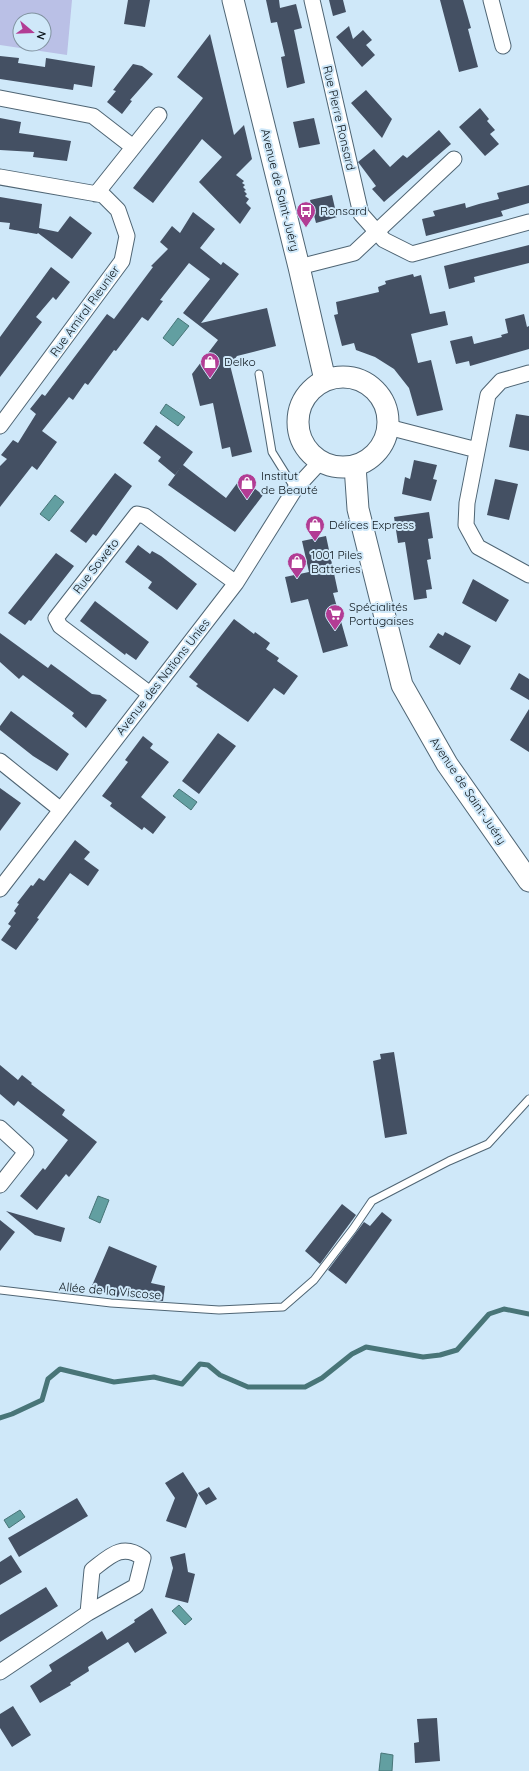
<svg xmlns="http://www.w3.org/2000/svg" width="529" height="1771" viewBox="0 0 529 1771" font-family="Quicksand,sans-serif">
<rect width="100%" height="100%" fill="#cfe8f9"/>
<path fill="#bac0e6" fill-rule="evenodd" d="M0,0h72l-5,55 -67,-10zM20,20h24v24h-24z"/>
<path fill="#629fa1" stroke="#487578" d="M178,318l11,8 -16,20 -10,-8z
M166,404l19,13 -7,9 -18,-13z
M55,495l9,7 -15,19 -9,-7z
M179,789l18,13 -6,8 -18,-14z
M98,1196l11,4 -9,23 -11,-5z
M20,1510l5,7 -16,11 -5,-8z
M179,1605l13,14 -7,6 -13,-14z
M381,1753l12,2 -1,16h-13z"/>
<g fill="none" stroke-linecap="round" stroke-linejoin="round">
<path stroke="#487578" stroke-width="5" d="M0,1418l12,-4 30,-14 6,-21 12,-10 54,13 40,-5 28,7 18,-20 8,1 12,10 28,12h57l17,-9 30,-24 14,-7 57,10 17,-2 17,-5 32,-36 15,-5 25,5"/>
</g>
<path fill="#445063" d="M128,0h22l-5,27 -21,-3z
M266,0h13l1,8 16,-4 6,24 -8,2 11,53 -18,5 -6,-31 4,-1 -8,-34 -6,1z
M329,0h14l3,12 -13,4z
M440,0h23l8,28 -3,1 10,38 -19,5z
M349,26l4,13 10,-9 9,10 -6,5 9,10 -13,12 -26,-30z
M210,34l24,101 10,-10 8,34 -16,16 8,6 -2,2 3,2 -2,2 3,3 -2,1 3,3 -2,2 4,3 -3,4 5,5 -11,16 -41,-42 23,-25 -20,-18 -49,64 -20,-15 70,-90 -26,-21z
M0,56l19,2 -1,5 27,4 1,-9 49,8 -3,21 -18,-3 -1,6 -73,-11z
M133,64l9,2 11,8 -23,26 2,1 -10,13 -15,-12 9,-11 -3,-1z
M366,90l26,29 -10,19 -31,-35z
M480,108l9,11 -2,2 8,9 -5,4 9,10 -14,12 -26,-29z
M0,118l21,4 -2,11 52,8 -4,20 -34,-4 1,-5 -34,-2z
M314,118l6,26 -21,4 -6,-26z
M439,130l12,14 -67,58 -12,-13 4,-3 -18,-24 16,-13 16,18 13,-12 4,3z
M529,185v18l-28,8 2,5 -77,20 -4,-17 13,-3 -2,-5 32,-8 1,5 13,-4 20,-5 -2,-6z
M332,195l5,22 -21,6 -6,-23z
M0,197l42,7 -3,24 19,4 12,-16 22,17 -20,26 -34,-26 -1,1 -28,-5 1,-6 -10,-1z
M193,212l22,17 -15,19 21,17 2,-3 16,12 -38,49 66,-15 9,38 -39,10 -7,9 22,87 -20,5 -2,-10 -8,2 -9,-46 -13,3 -8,-32 26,-34 -35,-27 27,-34 -21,-16 -29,37 3,1 -15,20 -6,-4 -26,34 -2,-1 -26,35 -3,-2 -12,17 -4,-3 -27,34 15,11 -20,28 -5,-4 -32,41v-41l7,-7 -6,-4 12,-15 5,3 18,-29 -6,-5 12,-15 3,2 62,-82 7,5 39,-52 -2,-1 17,-17 -8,-7 12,-16 8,7z
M529,245v18l-55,14 1,5 -26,7 -5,-23z
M51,267l19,15 -14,18 -3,-3 -17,20 6,5 -42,55v-40z
M413,274l1,3 7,-2 9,39 15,-3 3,14 -37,9 7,29 13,-3 12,50 -26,6 -8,-28 -15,-19 -19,-12 -19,-7 -2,-7 -12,3 -8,-31 4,-1 -2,-12 43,-10 -1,-5 8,-3 -1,-3z
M524,314l3,13 2,-1v23l-59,17 -1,-5 -13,3 -6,-23 22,-5 2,8 28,-7 -1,-2 7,-2 -3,-14z
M516,414l13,2v35l-20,-4z
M156,425l37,27 -10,13 43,33 15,-20 22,17 -28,37 -67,-47 13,-18 -6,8 -17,-14 3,-4 -18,-14z
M414,460l23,5 -4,14 4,1 -6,21 -29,-7 3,-17 5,2z
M115,473l17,13 -36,50 -3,-2 -7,9 -16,-12z
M495,479l23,5 -9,36 -22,-5z
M429,512l4,26 -5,1 3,20 -4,1 5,29 -6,1 1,8 -13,2 -9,-58 -7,1 -4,-26z
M326,536l12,56 -5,1 15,53 -25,7 -15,-54 -17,4 -6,-26 24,-5 -7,-31z
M138,545l12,9 2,-3 9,5 36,28 -20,26 -29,-22 4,-6 -27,-20z
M56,553l18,13 -43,55 -2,-1 -4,5 -17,-12z
M473,579l36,21 -13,22 -34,-19z
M95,601l54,41 -13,18 -10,-7 -1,2 -45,-34z
M234,619l20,15 1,-2 15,11 -4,6 13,9 -2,3 21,15 -14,19 -10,-7 -26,34 -52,-36 2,-2 -9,-7z
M445,632l26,14 -11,19 -31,-18 9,-14 5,3z
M0,633l48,35 3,-4 41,30 8,1 7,5 -21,28 -14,-12 2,-3 -51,-38 -4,4 -19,-17z
M519,673l10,6v21l-19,-11z
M529,709v43l-19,-12z
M11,711l58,43 -12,17 -24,-15 -33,-26v-4z
M218,733l18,13 -37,48 -17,-13z
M143,736l10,8 -3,4 19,14 -28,35 25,20 -13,17 -9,-7 -2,3 -32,-24 2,-3 -10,-7 26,-34 -3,-2z
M0,788l21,15 -21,28z
M75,840l15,12 -6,7 15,11 -11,16 -18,-13 -33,45 2,1 -23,31 -15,-10 10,-14 -3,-2 8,-11 -2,-2 5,-7 -2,-1 14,-18 2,1 6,-8 5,3z
M394,1052l13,82 -22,4 -12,-77 8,-2 -1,-5z
M0,1065l18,15 4,-5 10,8 -1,1 34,26 -3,5 35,27 -28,35 -3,-3 -29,36 -17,-14 23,-28 2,2 23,-30 -50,-39 -4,5 -14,-12z
M342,1204l14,11 -36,49 -15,-13z
M6,1211l59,17 -4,14 -26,-7z
M382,1212l10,8 -46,64 -18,-14 36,-48 6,4z
M0,1220l15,12 -15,19z
M109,1246l48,20 -6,17 14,3 -2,15 -16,-1 -26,-10 -3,7 -27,-9z
M183,1472l15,23 -12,33 -20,-7 9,-23 -10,-15z
M209,1487l8,12 -11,6 -8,-12z
M77,1498l11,18 -69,41 -11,-19z
M185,1553l3,19 7,2 -7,29 -23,-6 8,-29 -3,-11z
M11,1555l11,17 -22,13v-23z
M46,1587l12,19 -58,36v-27z
M152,1608l15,25 -32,20 -7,-11 -40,25 1,4 -19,12 1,2 -31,18 -10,-17 22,-15 -3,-6 53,-34 5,9 28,-18 -1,-2z
M13,1706l18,29 -19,12 -12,-19v-14z
M437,1718l3,43 -25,2 -1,-20 5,-1 -2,-23z"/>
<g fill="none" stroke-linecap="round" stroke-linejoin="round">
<defs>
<path id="service" d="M259,374l13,78 23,37
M0,1290l111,13 108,7 64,-3 31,-27 39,-51 19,-28 77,-40 39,-17 41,-45"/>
<path id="minor" d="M312,0l49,214 23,26 28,14 117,-32
M491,0l12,46
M0,98l93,18 40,31
M0,177l103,18 15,15 9,26 -5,25 -122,165
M96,194l63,-79
M299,267l55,-14 100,-94
M529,373l-28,8 -13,14 -21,108 -1,22 12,22 51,28
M388,427l89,23
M150,694l-90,-68 -4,-8 81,-104 8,2 91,67
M0,761l61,49
M0,889l236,-306 59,-94 25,-27
M0,1128l26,24 -26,33
M0,1672l88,-59 48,-27 7,-28c-21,-16 -34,-1 -51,12l-4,43"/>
<path id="secondary" d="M233,0l66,267 26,113
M298 422a45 45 0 1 1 90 0a45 45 0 1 1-90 0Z
M355,466l3,43 44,176 45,79 82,117"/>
</defs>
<use href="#service" stroke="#4f6574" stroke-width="9"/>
<use href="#minor" stroke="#4f6574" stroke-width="17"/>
<use href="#secondary" stroke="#4f6574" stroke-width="23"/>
<use href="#service" stroke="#fff" stroke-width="7"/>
<use href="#minor" stroke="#fff" stroke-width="15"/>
<use href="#secondary" stroke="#fff" stroke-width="21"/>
</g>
<defs>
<symbol id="bus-pin" viewBox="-11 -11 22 30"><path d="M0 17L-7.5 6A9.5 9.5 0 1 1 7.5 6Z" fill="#b23c94" stroke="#cfe8f9"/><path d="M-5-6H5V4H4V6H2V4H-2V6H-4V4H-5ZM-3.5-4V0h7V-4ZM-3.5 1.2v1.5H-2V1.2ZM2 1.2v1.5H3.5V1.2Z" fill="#fff"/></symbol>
<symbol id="shop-pin" viewBox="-11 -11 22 30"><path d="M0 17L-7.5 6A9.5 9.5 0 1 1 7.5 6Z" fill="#b23c94" stroke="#cfe8f9"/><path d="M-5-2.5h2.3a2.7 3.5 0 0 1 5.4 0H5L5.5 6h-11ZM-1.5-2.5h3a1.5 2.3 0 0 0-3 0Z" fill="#fff"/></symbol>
<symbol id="supermarket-pin" viewBox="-11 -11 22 30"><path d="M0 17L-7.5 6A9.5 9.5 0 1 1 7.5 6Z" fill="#b23c94" stroke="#cfe8f9"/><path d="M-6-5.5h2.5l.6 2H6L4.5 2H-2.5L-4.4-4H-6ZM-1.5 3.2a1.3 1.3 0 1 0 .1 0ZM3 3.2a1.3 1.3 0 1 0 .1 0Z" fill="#fff"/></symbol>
</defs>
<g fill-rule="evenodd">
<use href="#bus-pin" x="295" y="200" width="22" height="30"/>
<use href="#shop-pin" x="199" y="351" width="22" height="30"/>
<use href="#shop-pin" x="236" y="472" width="22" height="30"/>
<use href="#shop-pin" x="304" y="514" width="22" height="30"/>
<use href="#shop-pin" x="286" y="551" width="22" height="30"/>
<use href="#supermarket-pin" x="324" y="603" width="22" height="30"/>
</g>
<g text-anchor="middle" stroke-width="4" stroke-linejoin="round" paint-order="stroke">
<g font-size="12" fill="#0b141a" stroke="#cfe8f9">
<text transform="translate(339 118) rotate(77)" y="4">Rue Pierre Ronsard</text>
<text transform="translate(280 190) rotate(76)" y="4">Avenue de Saint-Juéry</text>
<text transform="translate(85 311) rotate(-54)" y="4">Rue Amiral Rieunier</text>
<text transform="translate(96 566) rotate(-52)" y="4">Rue Soweto</text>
<text transform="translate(163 677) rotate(-52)" y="4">Avenue des Nations Unies</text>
<text transform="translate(468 791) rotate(56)" y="4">Avenue de Saint-Juéry</text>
<text transform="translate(110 1291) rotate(5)" y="4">Allée de la Viscose</text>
</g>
<g font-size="12" fill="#0b141a" stroke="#cfe8f9" text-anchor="start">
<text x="320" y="215">Ronsard</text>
<text x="224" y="366">Delko</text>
<text x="261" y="480">Institut<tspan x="261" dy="14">de Beauté</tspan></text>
<text x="329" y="529">Délices Express</text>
<text x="311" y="559">1001 Piles<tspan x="311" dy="14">Batteries</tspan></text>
<text x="349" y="611">Spécialités<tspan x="349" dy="14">Portugaises</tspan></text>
</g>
</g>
<g transform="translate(32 32) rotate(109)"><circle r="19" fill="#cfe8f9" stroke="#8193a0"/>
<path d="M0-3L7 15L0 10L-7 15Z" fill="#b23c94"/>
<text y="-6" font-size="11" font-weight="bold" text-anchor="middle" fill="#0b141a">N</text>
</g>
</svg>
